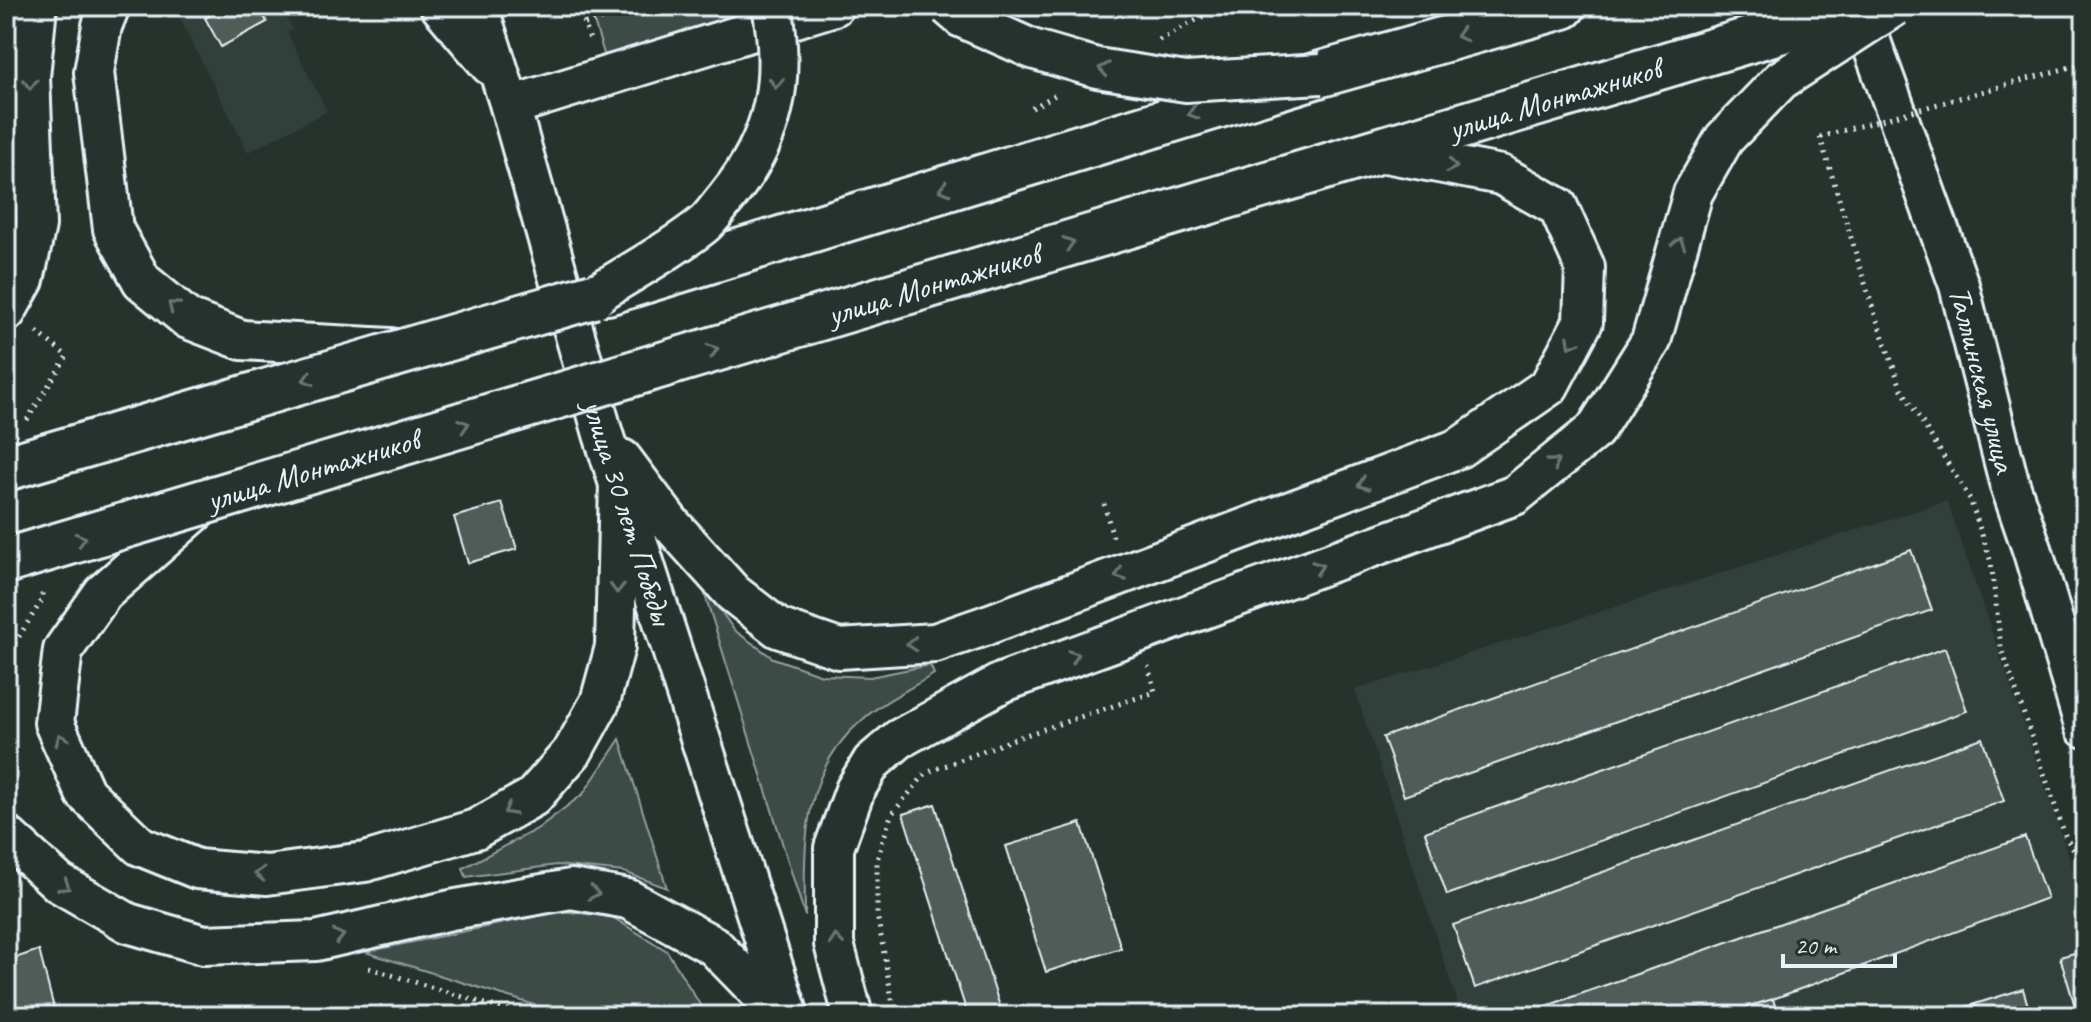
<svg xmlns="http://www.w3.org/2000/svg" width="2091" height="1022" viewBox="0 0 2091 1022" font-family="Caveat,sans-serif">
<rect width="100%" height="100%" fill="#26332d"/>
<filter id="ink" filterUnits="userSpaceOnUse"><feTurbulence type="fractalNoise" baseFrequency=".0125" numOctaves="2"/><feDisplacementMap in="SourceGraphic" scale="16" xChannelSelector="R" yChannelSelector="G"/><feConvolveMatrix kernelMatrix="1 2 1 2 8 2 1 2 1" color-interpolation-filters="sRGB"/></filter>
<g filter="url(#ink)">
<path fill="#333f3a" d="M185,6h95l13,24 -6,3 40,78 -79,41 -72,-141z
M1947,501l138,403v112h-623l-107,-326z"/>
<path fill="#3e4b47" stroke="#939ea0" stroke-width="2" d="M589,6h161l4,11 -149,40z
M701,582l33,48 39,28 49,17 48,2 60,-12 4,9c-24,15 -52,28 -73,47 -59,51 -57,122 -56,195z
M620,739l47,149 -43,-16 -67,-7 -91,12 -3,-9 74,-39 46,-35z
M562,911l50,6 55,34 40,65h-137l-205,-64z"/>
<path fill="#505c59" stroke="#e8f1f8" stroke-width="2" d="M227,6h32l8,16 -46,25 -16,-29z
M502,503l15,46 -49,14 -14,-46z
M1911,550l21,60 -528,186 -21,-59z
M1945,648l22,63 -520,184 -22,-63z
M1982,738l22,63 -529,187 -22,-63z
M935,804l68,212h-35l-65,-202z
M1081,823l40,125 -75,24 -40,-126z
M2025,837l22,61 -274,101 -55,17h-200z
M39,950l17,66h-50v-55z
M2085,950v66h-7l-18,-59z
M2023,989l8,27h-52l-4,-12z
M1773,999l5,17h-47l-2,-4z
M1975,1004l4,12h-42z"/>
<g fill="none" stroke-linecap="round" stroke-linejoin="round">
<defs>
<g id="minor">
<path d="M110,6l-8,20 -8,46 19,157 29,52 46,38 54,21 149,8"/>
<path d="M440,6l50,59"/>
<path id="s1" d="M478,6l32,100 93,328 186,582"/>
<path id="s2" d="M1858,6l101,279 50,197 24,70 52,176"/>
<path d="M510,106l324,-100"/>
<path d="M6,312l18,-32 12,-55 -6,-148 7,-71"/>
<path d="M622,459l48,64 63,70 45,35 61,21 96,-6 52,-18"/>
<path d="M204,504l-101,89 -40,57 -9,73 31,70 55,53 57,23 70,6 98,-13 111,-33 57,-32 40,-46 27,-49 15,-55 4,-165"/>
<path d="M6,835l53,48 69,40 76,22 112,-4 135,-31 120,-21 57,10 86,47 68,70"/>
<path d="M853,1016l-19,-72v-96l21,-58 17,-28 27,-23 102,-56"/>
</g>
<path id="major" d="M607,292l714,-218 242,-68"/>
</defs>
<use href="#minor" stroke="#e8f1f8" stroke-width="44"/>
<use href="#major" stroke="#e8f1f8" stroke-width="50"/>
<path stroke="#e8f1f8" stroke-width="5" stroke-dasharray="2 6" stroke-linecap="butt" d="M579,6l12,37
M585,24l57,-18
M1159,40l63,-34
M1032,108l23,-13
M1820,137l53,172 28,79 69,111 21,63 10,85 65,191 19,29
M27,420l40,-64 -30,-24
M1104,504l9,33
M6,657l36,-57v-7
M369,968l156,48
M895,1016l-18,-102v-54l14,-45 35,-42 88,-34 141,-47 -7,-26"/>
<use href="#minor" stroke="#26332d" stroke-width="38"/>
<use href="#major" stroke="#26332d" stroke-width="44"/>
<defs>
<path id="minor-bridge" d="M948,6l14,12 70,31 65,19 89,14 135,-8
M593,296c36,-23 76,-44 110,-71 9,-7 16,-19 24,-28 48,-59 59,-117 45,-191
M987,625l472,-177 90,-62 34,-64 2,-55 -27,-60 -57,-32 -126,-24
M1001,683l514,-188 80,-65 56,-89 42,-148 31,-54 57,-59 114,-74"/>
<g id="major-bridge">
<path d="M6,468l587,-172"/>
<path id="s3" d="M6,561l1857,-555"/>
</g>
</defs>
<use href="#minor-bridge" stroke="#e8f1f8" stroke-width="44" stroke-linecap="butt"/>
<use href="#major-bridge" stroke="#e8f1f8" stroke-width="50" stroke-linecap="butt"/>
<path stroke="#e8f1f8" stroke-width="5" stroke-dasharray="2 6" stroke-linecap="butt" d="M1820,137l265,-74"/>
<use href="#minor-bridge" stroke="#26332d" stroke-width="38"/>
<use href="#major-bridge" stroke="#26332d" stroke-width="44"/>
</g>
<defs><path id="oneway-chevron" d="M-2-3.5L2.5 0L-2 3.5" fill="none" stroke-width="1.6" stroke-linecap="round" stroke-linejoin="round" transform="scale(2)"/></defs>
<g stroke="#6a7674">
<use href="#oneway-chevron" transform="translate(1461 35) rotate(164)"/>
<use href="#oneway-chevron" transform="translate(1104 69) rotate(-169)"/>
<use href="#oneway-chevron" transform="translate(776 83) rotate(94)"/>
<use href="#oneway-chevron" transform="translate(30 84) rotate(91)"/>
<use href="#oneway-chevron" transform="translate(1193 113) rotate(163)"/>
<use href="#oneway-chevron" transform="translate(1452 166) rotate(11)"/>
<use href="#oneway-chevron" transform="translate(944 189) rotate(163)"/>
<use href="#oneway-chevron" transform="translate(1069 243) rotate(-17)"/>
<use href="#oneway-chevron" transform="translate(1679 243) rotate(-74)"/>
<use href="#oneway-chevron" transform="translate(173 306) rotate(-141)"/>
<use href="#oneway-chevron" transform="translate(1572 343) rotate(118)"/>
<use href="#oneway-chevron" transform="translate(713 350) rotate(-17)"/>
<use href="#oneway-chevron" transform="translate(308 379) rotate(164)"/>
<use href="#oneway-chevron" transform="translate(464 425) rotate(-17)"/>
<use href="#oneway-chevron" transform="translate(1554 463) rotate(-39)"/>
<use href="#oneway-chevron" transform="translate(1363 484) rotate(159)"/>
<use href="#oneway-chevron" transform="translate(81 539) rotate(-16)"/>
<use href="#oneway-chevron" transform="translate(1318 567) rotate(-20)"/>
<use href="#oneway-chevron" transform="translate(1120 575) rotate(159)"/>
<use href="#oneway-chevron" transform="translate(617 588) rotate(91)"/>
<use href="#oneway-chevron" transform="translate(912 644) rotate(177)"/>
<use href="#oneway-chevron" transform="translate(1074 656) rotate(-20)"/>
<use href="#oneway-chevron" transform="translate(61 739) rotate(-114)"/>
<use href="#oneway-chevron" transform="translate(509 810) rotate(151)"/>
<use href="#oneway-chevron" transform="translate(260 874) rotate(-178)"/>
<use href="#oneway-chevron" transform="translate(65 886) rotate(33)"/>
<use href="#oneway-chevron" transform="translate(594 893) rotate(10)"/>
<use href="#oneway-chevron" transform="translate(339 936) rotate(-13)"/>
<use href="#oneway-chevron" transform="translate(836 940) rotate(-96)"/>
</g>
</g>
<g text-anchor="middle" stroke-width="6" stroke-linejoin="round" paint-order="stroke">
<g font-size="32" fill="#e8f1f8" stroke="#26332d">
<text dy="11" stroke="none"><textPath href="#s3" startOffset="1616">улица Монтажников</textPath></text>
<text dy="11" stroke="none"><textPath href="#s3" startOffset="968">улица Монтажников</textPath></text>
<text dy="11" stroke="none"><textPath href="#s2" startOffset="394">Таллинская улица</textPath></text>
<text dy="11" stroke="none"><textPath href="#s3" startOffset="320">улица Монтажников</textPath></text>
<text dy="11" stroke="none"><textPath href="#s1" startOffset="528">улица 30 лет Победы</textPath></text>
</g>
</g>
<rect width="2091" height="1022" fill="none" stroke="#26332d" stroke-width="32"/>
<rect x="16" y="16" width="2059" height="990" fill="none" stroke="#e8f1f8" stroke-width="3" filter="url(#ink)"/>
<path d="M1783 954v12h112v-12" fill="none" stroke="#e8f1f8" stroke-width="4"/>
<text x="1795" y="954" font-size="24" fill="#e8f1f8" stroke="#26332d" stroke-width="6" paint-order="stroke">20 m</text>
</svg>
